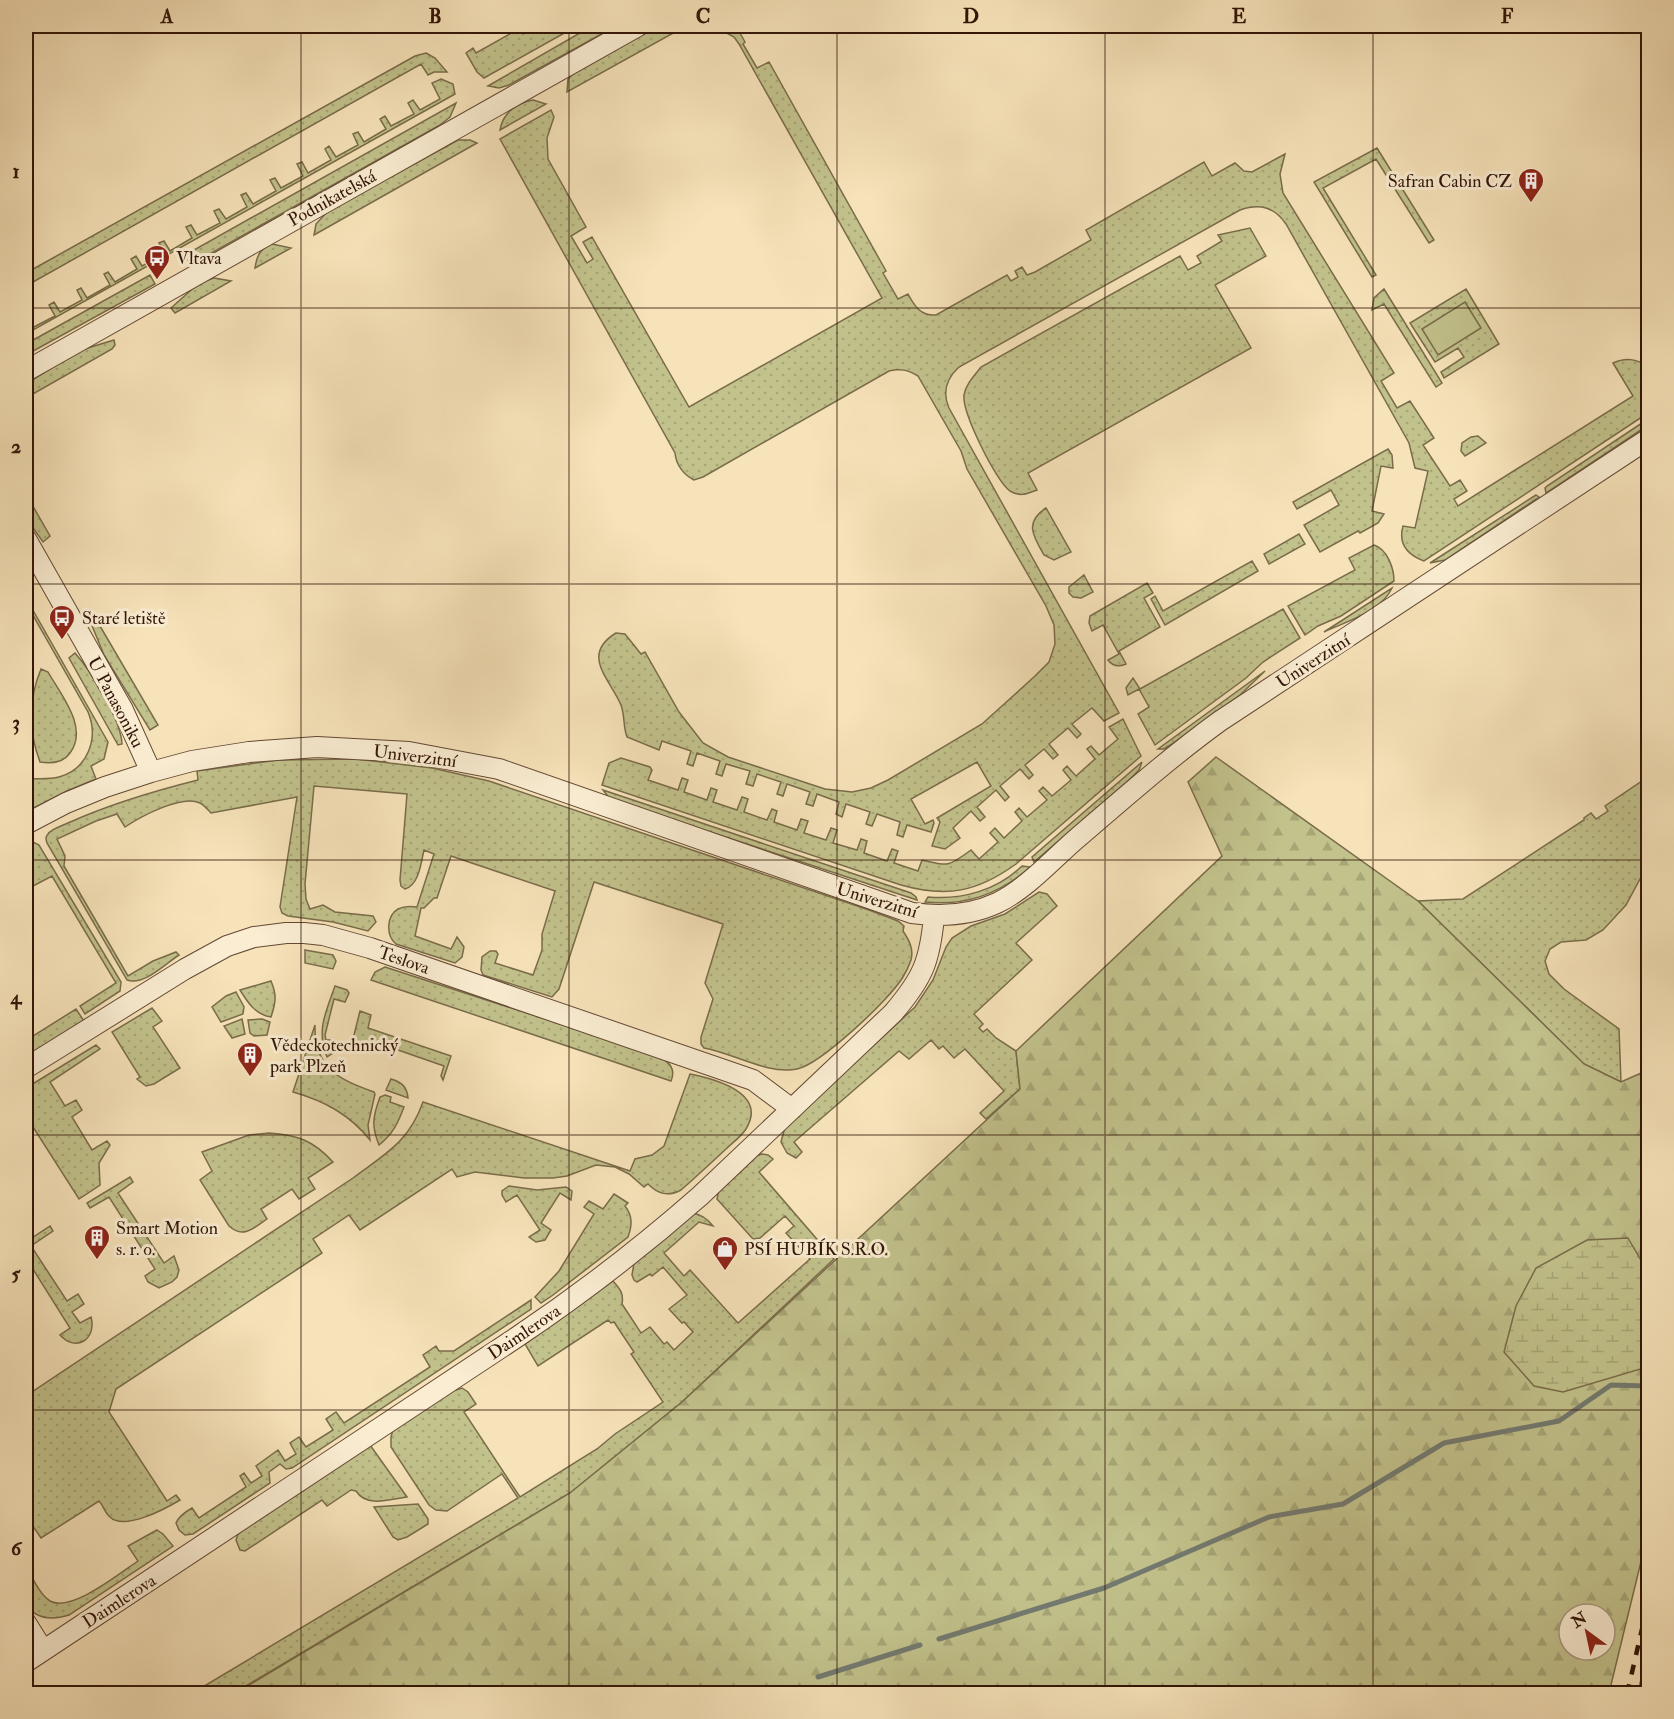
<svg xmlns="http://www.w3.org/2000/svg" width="1674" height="1719" viewBox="0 0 1674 1719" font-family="'IM FELL Double Pica',serif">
<defs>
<pattern id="grass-dots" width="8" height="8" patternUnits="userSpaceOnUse" patternTransform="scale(1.5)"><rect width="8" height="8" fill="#c2c28c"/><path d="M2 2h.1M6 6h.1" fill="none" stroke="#a7a677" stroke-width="1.8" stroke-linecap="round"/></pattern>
<pattern id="forest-firs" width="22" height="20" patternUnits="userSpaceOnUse" patternTransform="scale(1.5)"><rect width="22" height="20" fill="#c2c28c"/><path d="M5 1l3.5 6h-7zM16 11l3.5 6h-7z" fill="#a7a677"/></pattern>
<pattern id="wetland-marsh" width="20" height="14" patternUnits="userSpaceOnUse" patternTransform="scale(1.5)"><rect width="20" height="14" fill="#c2c28c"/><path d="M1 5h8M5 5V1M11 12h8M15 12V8" fill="none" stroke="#a7a677"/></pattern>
</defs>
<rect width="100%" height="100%" fill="#f7e3ba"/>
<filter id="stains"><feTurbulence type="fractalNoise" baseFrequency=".00333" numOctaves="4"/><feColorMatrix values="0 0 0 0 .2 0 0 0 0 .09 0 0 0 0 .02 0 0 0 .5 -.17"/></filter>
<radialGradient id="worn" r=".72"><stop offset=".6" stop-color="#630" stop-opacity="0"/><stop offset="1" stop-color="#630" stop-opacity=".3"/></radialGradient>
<path fill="url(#grass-dots)" stroke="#7a6c4a" stroke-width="1.5" d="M512,26h6l5,8 15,-8h39l-93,52 -7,-6 -11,-19 7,-5 3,5 39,-22z
M592,26h24l-107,59 -10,3 -11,-2z
M658,26h28l-119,66 1,-13 5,-5z
M714,26h22l9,16 -2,2 14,24 12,-6 117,209 -3,2 15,26 10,-5c7,13 13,22 28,21l71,-40 4,6 7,-4 -3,-6 7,-4 5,8 8,-3 56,-32 -5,-10 118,-68 8,14 23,-13 9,8 8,1 33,-18 -5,20 3,19 111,180 -13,8 16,27 13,-7 24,37 -11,7 27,41 10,-6 7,11 -13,8 4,7 175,-110 -20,-33c13,-6 23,-4 35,3v47l-224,148c-16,-6 -26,-17 -21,-35l12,2 13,-57 -13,-3 -6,-25 -123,-219c-12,-17 -26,-21 -46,-14l-281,157c-12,11 -17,25 -10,41l170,305 -15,8 -12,-13 -20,16 9,10 -4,4 -9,-10 -19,16 9,11 -5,4 -9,-10 -19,16 8,10 -4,4 -9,-10 -20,17 9,11 -4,4 -9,-11 -19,17 8,10 -5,4 -9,-10 -18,17 7,10 -15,11 -13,-3 8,-24 -3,-4 54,-32 -14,-24 -66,37 14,25 8,-4 1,3 -3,9 -24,-7 -4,12 -6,-2 3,-13 -23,-8 -5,12 -6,-2 4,-12 -24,-8 -4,13 -6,-3 3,-12 -22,-8 -4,12 -7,-2 4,-12 -23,-8 -4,12 -6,-2 4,-12 -24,-8 -4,12 -7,-2 4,-13 -24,-7 -4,12 -6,-2 4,-13 -23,-8 -4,13 -6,-2 4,-13 -29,-10 -3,9 -32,-13c-4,-10 -2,-21 -6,-32 -11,-26 -41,-50 -5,-72l9,1 16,20 4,-2 34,60 24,31 25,14 97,32 27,3 19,-4 17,-8 94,-56 53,-48 14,-14 6,-18 -1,-19 -8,-19 -79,-137 -6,-18 -43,-75c-10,-6 -18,-8 -29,-5l-186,106 -9,3c-10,-5 -18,-15 -19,-27l-175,-314 51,-29 3,7 -7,21 1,21 38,68 -15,9 16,27 6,-4 -10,-17 9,-5 97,170 193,-109 -143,-254 -5,-7z
M426,53l9,5 12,14h-13l-6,3 -7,-11 -395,222v-13l389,-217z
M441,79l12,5 2,10 -429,240 1,-3 -1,-13 6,10 23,-12 -6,-11 5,-3 6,10 22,-12 -5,-10 4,-2 6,10 23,-13 -6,-11 4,-2 7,10 22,-13 -6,-10 5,-3 6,10 23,-12 -6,-11 5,-2 6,10 22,-13 -6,-11 5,-2 6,10 23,-12 -6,-12 5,-2 7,10 21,-12 -6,-12 5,-2 7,11 23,-13 -6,-11 5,-2 6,10 22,-12 -6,-12 5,-2 6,11 23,-13 -6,-11 4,-3 7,11 22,-12 -5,-11 5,-2 6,10 22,-13 -6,-10 5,-3 6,10 23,-12 -6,-11 5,-3 7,10 20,-11 -8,-16z
M533,100l13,4 -46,26c3,-17 16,-27 33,-30z
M456,103l-6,14 -10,8 -250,140 -5,-10z
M458,140h12l7,3 -163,92 2,-11 11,-12z
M1377,148l57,92 -5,3 -53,-84 -53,29 53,87 -4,2 -58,-95z
M1250,228l16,28 -51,29 36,63 -223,125 9,17c-10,4 -17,7 -27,1 -14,-10 -48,-78 -46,-96 2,-11 10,-19 17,-28l199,-111 8,14 13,-7 -4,-7 25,-15 -4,-6z
M272,244l19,4 -36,20c2,-13 5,-19 17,-24z
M150,275l5,9 -129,71v-11z
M214,278l17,3 -56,32 -4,-5 28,-25z
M1384,289l58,94 -6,4 -52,-83 -12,6 2,-12z
M1466,289l33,55 -55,34 -3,-6 23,-15 -6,-9 -23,14 -25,-39z
M114,340l1,5 -3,4 -86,49v-14l52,-33z
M1648,419v6l-102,68 -1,-5 2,-2z
M1478,436l8,7 -21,13 -4,-5 1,-8 9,-6z
M1388,449l4,6 1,13 -12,-2 -9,45 12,3 -6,9 -18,10 -2,-2 -38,21 -16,-27 35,-20 -8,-15 -34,19 -4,-7z
M26,494l24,42 -7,6 -17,-24z
M1536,495l3,2 -94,63 -15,3z
M1046,508l25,44 -17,8 -10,-5c-11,-19 -20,-33 2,-47z
M1299,534l6,10 -36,20 -5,-10z
M1374,545c13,4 20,23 20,36l-53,35 -23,10 -13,9 -17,-29 67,-36 -6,-12z
M1252,561l6,10 -93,54 -14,-26 4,-3 8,15z
M1084,575l9,17 -12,6 -8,-1 -4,-4v-6z
M1147,583l6,10 -9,5 16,29 -41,24 7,13c-7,3 -13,3 -18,-4l11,-6 -16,-29 -11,6 -3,-8 1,-7z
M1392,588c-11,24 -45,33 -68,44z
M26,598l82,144 -4,17 -13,7 5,13 -29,12 -41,21v-33c10,-1 22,1 33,-2 29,-8 40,-39 29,-65l-62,-109z
M90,609l68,116 -8,5 -46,-75 -18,-44z
M1283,609l17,29 -37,24 -17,16 -91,67 -17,-31 11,-7 -10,-18 -11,6 -2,-7 7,-10 7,11z
M75,653c16,18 46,67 47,91l-4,1 -49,-87z
M41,669l7,3c13,23 41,56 22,81 -7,10 -18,11 -30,9 -12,-32 -12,-62 1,-93z
M1265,671l-25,24 -68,49 -8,5h-6z
M1123,719l18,37 -125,108c-39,28 -69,34 -115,21l-299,-100 7,-22 12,-5 29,9 2,3 -4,10 30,10 4,-12 6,2 -4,12 23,8 4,-12 6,2 -4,12 24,8 5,-13 6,2 -4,13 23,8 5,-11 5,2 -3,11 23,8 4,-11 7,2 -4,12 22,7 5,-12 6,2 -4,13 24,7 4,-11 6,2 -3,12 23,8 5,-12 6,2 -4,12 24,8 4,-11c27,6 26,7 49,-10l8,9 19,-17 -8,-9 5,-5 9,10 18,-17 -7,-9 4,-4 8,9 20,-17 -8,-9 4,-4 9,9 19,-16 -8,-10 4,-4 9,10 19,-17 -8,-10 4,-3 8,9 19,-16 -9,-12z
M356,759l76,9 57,13 380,129 29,11 6,5 -1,5c6,9 11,18 8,29 -2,6 -5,12 -8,17 -13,22 -82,87 -106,92 -29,6 -64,-16 -93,-21l-3,-4v-7l12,-38 -8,-16 18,-59 -129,-42 -35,107 -7,8 -69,-22 -2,-5 1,-13 8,-6h6l2,3 -3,9 38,12 9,-25v-16l13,-43 -104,-35 -14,42h-3l-10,10h-3l-6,28 36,13 6,-12 7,10 -2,10 -7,6 -59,-19c-10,-8 -10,-28 2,-35 6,-3 12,-3 19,-2l17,-53 -10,-4c-3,13 -5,35 -19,39l-4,-3 -1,-6 7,-86 -93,-8 -9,98 1,15 4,10 13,-4 12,7 38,4 3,6 -8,9 -35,-9 -45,-6 -6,-3 -2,-6 17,-110 -86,16c-3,-3 -7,-8 -11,-10 -18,-9 -60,14 -75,24l-8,-13 -21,7 -39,18 8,17 -1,10 64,110 25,-15 23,-9 3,3c-14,9 -35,31 -52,25l-80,-137c-1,-4 -2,-5 1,-9 3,-5 14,-8 20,-11 42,-19 86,-32 130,-43l-1,-9 81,-11z
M1142,762l-3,8 -9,9 -96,83 -2,-5z
M1648,777v87l-22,41 -23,25 -17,10 -25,2 -11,7 -5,12 4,13 15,15 55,40 2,53 -37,-18 -166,-163 45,-2 121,-79v-2l7,-5 5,6 12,-8 -3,-5z
M603,790l308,103 5,4 1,3 -307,-101z
M29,840l10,5 82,137 -1,9 -35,23 -5,-8 36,-23 -64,-107 -19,10 -7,2v-47z
M1022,866l8,1c-30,27 -66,39 -105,35l3,-5c35,3 69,-7 94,-31z
M1039,892l8,2 10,12 -41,37 16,17 -58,54 9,10 -4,4 4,4 4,-3 9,9 20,13 4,38 -34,30 -6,-6 24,-22 -39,-42 -11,9 -11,-12 -4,3 -8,-9 -22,19 -10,-8 -105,91 8,10 -6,6 -9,-5 -6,-11 4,-15 130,-120 18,-27 13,-33 6,-9 19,-12 34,-12z
M305,950l28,5 3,6 -3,8 -28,-6z
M385,967l274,89c11,7 17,13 12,25l-300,-101 4,-8z
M271,981c6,14 5,21 0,36 -16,-3 -23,-14 -31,-27z
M335,986l12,4 2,3 -4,9 -11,-3 -9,36 1,5h9l3,10 -11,7c-11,-27 -1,-45 8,-71z
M236,992l8,15 -1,7 -22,8 -9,-15 14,-11z
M152,1008l10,13 -9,6 27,41 -26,16 -8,2 -9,-7 3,-2 -28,-45z
M76,1009l8,12 -58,36v-26l4,7z
M360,1011l11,4 -3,13 83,28 -8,24 -2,-4 3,-10 -72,-25 -5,12 -7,-3 -6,-15z
M242,1019l3,15 -13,4 -8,-12z
M262,1019l8,3 -3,13 -13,1 -4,-3 -2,-13z
M315,1025c-1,43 23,54 59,67l1,2 -7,31 2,15c-20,-25 -45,-39 -77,-48z
M96,1045l4,4 -50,33 15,24 11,-6 6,10 -10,7 20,33 15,-9 3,4 -11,18 1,22 -21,14 -53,-83v-28z
M690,1074c25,5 78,19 56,55 -5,8 -14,14 -20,20 -15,14 -30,28 -45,41 -13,7 -23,4 -33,-6l-4,3 -15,-13 -14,-7 -19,-2 -29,11 -14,2h-29l-49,-6 -18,5 -5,-8 -92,61 -11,-15 -36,24 9,14 -206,136 -7,23 58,89 9,-6 4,5c-15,9 -56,31 -70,17 -5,-4 -7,-12 -11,-16l-58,37 -15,-22v-120l327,-218c32,-24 56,-36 70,-76l207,69 5,-12 17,-4 12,-9z
M391,1079c10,3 16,7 17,19l-22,-8z
M385,1095l6,2 -1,5 14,5c-6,16 -11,27 -25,38 -8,-19 -6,-29 1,-48z
M269,1133c28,2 44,7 64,29l-25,16 7,11 -16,10 -7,-10 -31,20 6,10c-13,9 -24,20 -38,7l-29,-46 12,-9 -10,-19 47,-17z
M762,1154l6,1 5,4 -14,13 75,87 -152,143 -112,91 -336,200 -43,1 327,-196 -16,-24 -55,37 -11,-1 -7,-5 -38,-58v-10l2,-8 60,-38 9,-3 6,4 8,12 -12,8 56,85 77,-48 18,-15 48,-32 -32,-48 3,-2 -20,-30 -3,1 -3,-3 -70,46 -13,-22 88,-63c7,8 11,12 9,23l19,29 9,-6 14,17 3,-2 7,8 19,-18 -9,-10 -2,1 -13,-14 18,-14 -24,-28 -11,9 -2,-2 -13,8 -3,-2 -2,-5 2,-12 57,-50c10,1 16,5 22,13l-14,-4 -35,31 20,23 6,-6 48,53 72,-64 -24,-26 8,-7 -9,-10 -25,22 -7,1 -36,-40 2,-10 36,-33z
M130,1177l3,5 -15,11 46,70 10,-7 5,14 -2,7 -5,5 -13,6 -11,-6 -3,-6 10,-7 -46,-72 -19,11 -3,-5z
M509,1186l28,4 29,-3 6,4 -1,9 -11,-7 -19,30 10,7 -6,10 -9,2 -7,-5 11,-7 -23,-35 -11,7 -4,-7v-4z
M614,1194l14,9 -3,3c8,10 7,20 3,31l-75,58 -12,8 -6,-6 24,-26 35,-57 -10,-7 5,-6 14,8z
M50,1226l3,5 -22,15 36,55 11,-7 6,10 -12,8 8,11 11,-6c6,22 -15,36 -31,18l10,-7 -44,-70v-16z
M531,1300v9l-239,159 -6,1 -6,-5 -11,8 1,11 -77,51 -8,1 -6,-5 -3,-7c3,-7 9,-11 16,-15l7,10 47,-31 -6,-11 4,-3 7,10 11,-7 -6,-10 22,-16 7,11 11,-7 -6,-11 9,-6 7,10 27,-17 -7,-11 10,-7 8,11 86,-56 -7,-12 13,-9 3,5h15z
M370,1445l37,52c-17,2 -40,11 -51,-6l-5,-1 -24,16 -5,-6 -77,51 -5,-1 -4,-10 2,-6 5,-5z
M418,1504l10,15v5l-21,13 -9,3 -5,-3 -19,-30z
M157,1530l6,4 10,12 -104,69c-16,5 -33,5 -43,-11v-38c6,10 13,28 24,35 21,12 70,-28 88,-40l-10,-15z"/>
<path fill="url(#forest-firs)" stroke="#7a6c4a" stroke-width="1.5" fill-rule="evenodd" d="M1216,757l202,144 166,163 37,18 27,-12v463l-39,160 -1375,1 336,-201 112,-91 338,-313 -4,-38 206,-195 -34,-74zM1569,1614h36v36h-36z
M1648,1646v47h-10z"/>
<path fill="url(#wetland-marsh)" stroke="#7a6c4a" stroke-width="1.5" d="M1628,1238c5,9 11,18 16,28 8,19 6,82 0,102l-81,24 -29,-6 -30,-34 12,-46 20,-38 51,-28z"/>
<path fill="#c2c28c" stroke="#7a6c4a" stroke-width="1.5" d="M1465,302l16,26 -43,27 -16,-26z"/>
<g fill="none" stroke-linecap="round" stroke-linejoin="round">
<path stroke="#737a70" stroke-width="5" d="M939,1639l165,-51 165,-71 74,-13 101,-61 115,-22 52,-36 36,1
M818,1677l102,-32"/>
<defs>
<path id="minor" d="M26,371l612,-345
M26,539l97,171 28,62
M26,824l40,-21 39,-16 46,-15 41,-11 57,-9 68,-5 92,5 90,17 413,144c29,4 57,3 85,-10 29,-14 54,-42 78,-63 48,-41 94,-82 145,-119l428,-282
M26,1068l159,-99 42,-23 27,-9 32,-4h18l19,2 47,13 383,132 39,29
M26,1623l17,27
M26,1662l491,-325c64,-43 125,-90 183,-141l193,-183c30,-35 37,-52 41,-97"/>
</defs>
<use href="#minor" stroke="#634834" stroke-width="22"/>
<use href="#minor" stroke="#faedd2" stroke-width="20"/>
<path stroke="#321508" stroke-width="4.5" stroke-dasharray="10 10" stroke-linecap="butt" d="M1627,1694l21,-91"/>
</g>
<path fill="none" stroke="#321508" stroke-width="1.5" stroke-opacity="0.55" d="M301,26v1668M569,26v1668M837,26v1668M1105,26v1668M1373,26v1668M26,308h1622M26,584h1622M26,860h1622M26,1135h1622M26,1410h1622"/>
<defs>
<symbol id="building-pin" viewBox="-11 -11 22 30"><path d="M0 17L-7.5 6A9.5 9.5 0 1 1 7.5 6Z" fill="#8f2418" stroke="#faedd2"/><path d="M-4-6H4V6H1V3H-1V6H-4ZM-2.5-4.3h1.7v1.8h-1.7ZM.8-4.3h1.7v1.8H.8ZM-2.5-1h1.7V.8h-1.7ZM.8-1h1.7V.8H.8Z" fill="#fff"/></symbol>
<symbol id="bus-pin" viewBox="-11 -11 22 30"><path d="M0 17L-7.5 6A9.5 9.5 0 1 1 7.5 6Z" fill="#8f2418" stroke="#faedd2"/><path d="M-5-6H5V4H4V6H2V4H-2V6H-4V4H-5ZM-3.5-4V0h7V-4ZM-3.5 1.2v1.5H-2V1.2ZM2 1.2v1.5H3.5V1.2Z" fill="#fff"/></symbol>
<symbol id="shop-pin" viewBox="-11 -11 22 30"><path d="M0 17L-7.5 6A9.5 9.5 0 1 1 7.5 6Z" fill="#8f2418" stroke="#faedd2"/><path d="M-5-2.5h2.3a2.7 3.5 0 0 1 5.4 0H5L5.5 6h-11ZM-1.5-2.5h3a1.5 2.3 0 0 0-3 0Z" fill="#fff"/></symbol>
</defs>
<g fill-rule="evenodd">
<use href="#building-pin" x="1516" y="166" width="30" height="40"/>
<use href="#bus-pin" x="142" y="243" width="30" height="40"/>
<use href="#bus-pin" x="47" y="603" width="30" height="40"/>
<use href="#building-pin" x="235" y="1040" width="30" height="40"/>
<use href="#building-pin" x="82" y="1223" width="30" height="40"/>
<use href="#shop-pin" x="710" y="1234" width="30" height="40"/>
</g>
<g text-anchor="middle" stroke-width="6" stroke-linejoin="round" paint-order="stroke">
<g font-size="18" fill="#321508" stroke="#faedd2" text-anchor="start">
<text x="1512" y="187" text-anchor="end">Safran Cabin CZ</text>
<text x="176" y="264">Vltava</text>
<text x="82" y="624">Staré letiště</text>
<text x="270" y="1051">Vědeckotechnický<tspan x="270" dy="21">park Plzeň</tspan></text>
<text x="116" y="1234">Smart Motion<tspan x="116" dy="21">s. r. o.</tspan></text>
<text x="744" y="1255">PSÍ HUBÍK S.R.O.</text>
</g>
<g font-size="18" fill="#321508" stroke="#faedd2">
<text transform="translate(332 198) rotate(-29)" y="6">Podnikatelská</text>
<text transform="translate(1313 661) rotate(-33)" y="6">Univerzitní</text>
<text transform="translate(116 702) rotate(62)" y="6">U Panasoniku</text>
<text transform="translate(415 756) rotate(7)" y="6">Univerzitní</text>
<text transform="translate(877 900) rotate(17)" y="6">Univerzitní</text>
<text transform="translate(404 960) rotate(19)" y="6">Teslova</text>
<text transform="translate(524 1332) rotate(-34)" y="6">Daimlerova</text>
<text transform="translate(119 1601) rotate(-33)" y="6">Daimlerova</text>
</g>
</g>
<rect width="1674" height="1719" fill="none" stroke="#f7e3ba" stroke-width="66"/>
<g transform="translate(1587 1632) rotate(327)"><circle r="28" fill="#faedd2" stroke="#aa9781" stroke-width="1.5"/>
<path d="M0-4.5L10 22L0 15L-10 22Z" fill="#8f2418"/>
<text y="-9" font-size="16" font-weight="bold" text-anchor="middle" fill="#321508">N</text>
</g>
<rect x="33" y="33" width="1608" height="1653" fill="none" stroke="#321508" stroke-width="2"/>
<g font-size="20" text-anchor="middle" font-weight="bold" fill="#321508">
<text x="167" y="23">A</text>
<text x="435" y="23">B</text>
<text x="703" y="23">C</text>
<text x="971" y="23">D</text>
<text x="1239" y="23">E</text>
<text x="1507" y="23">F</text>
<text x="16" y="178">1</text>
<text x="16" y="453">2</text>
<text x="16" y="729">3</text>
<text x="16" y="1004">4</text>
<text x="16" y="1280">5</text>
<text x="16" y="1555">6</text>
</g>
<rect width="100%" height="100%" filter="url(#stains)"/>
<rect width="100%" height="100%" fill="url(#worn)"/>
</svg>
